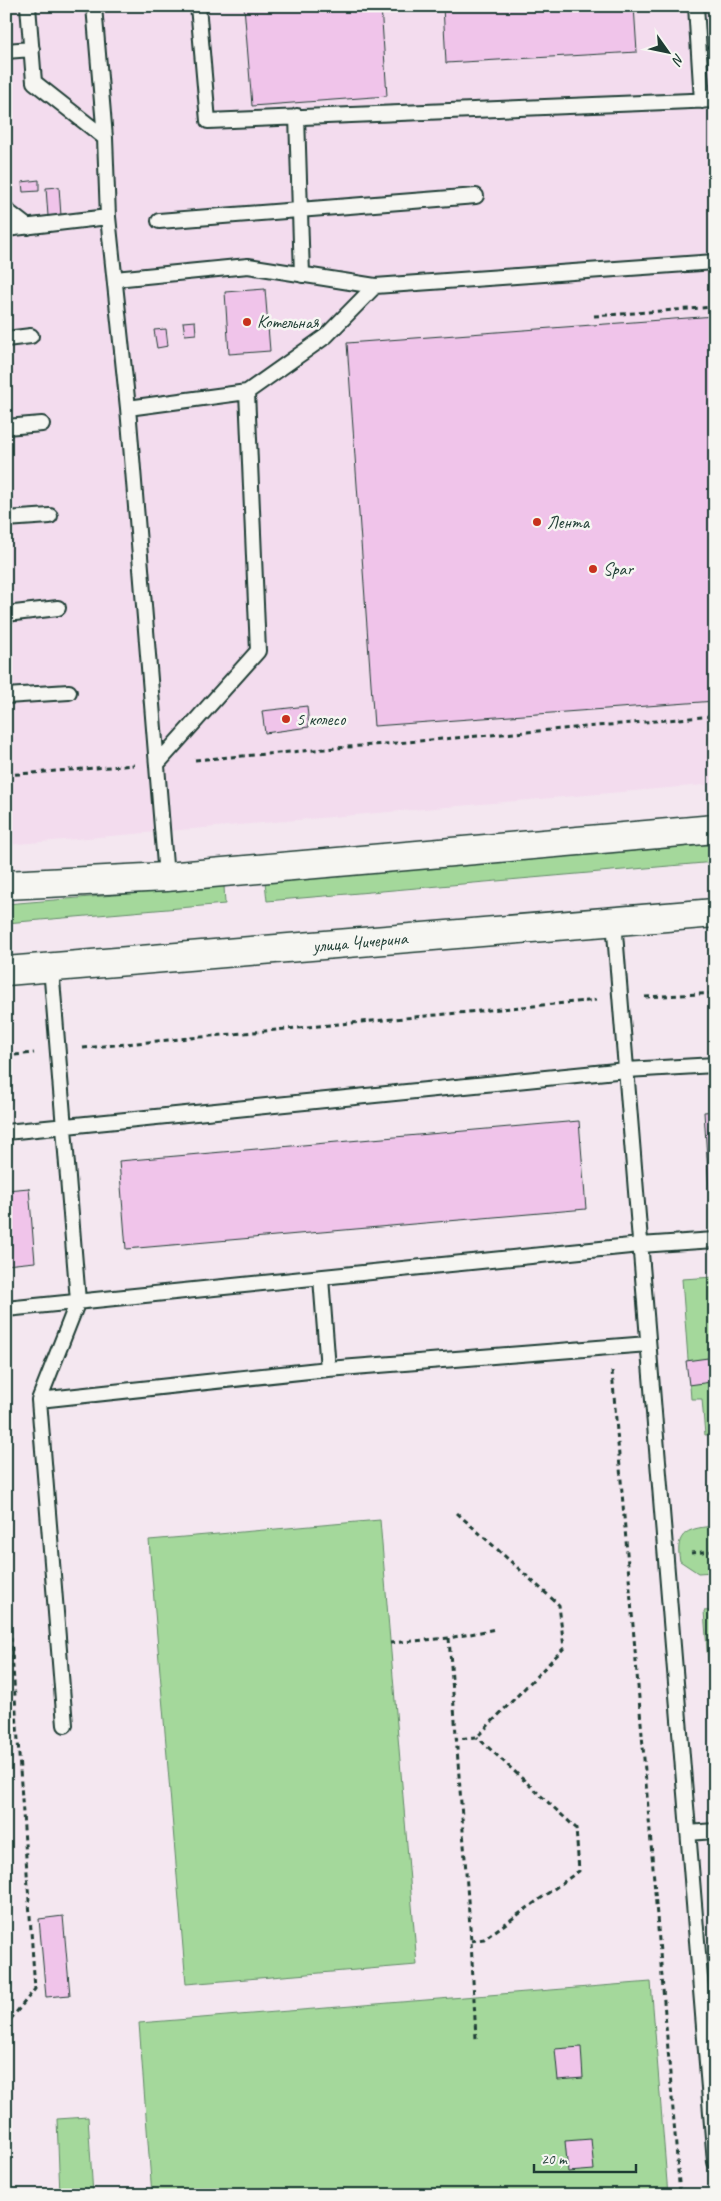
<svg xmlns="http://www.w3.org/2000/svg" width="721" height="2201" viewBox="0 0 721 2201" font-family="Caveat,sans-serif">
<rect width="100%" height="100%" fill="#f4e7f0"/>
<filter id="ink" filterUnits="userSpaceOnUse"><feTurbulence type="fractalNoise" baseFrequency=".02" numOctaves="2"/><feDisplacementMap in="SourceGraphic" scale="10" xChannelSelector="R" yChannelSelector="G"/><feConvolveMatrix kernelMatrix="1 2 1 2 8 2 1 2 1" color-interpolation-filters="sRGB"/></filter>
<g filter="url(#ink)">
<path fill="#f3dcee" d="M6,6h709v778l-709,61z"/>
<path fill="#a4d89b" stroke="#628a68" d="M715,844v18l-448,39 -2,-19z
M224,886l1,18 -219,19v-19z
M715,1277v157l-10,1 -3,-36h-11l-9,-120z
M380,1520l37,445 -231,19 -37,-444z
M715,1526v46l-17,1 -18,-12c-6,-30 10,-33 35,-35z
M715,1610v141l-11,-140z
M651,1982l17,213h-516l-13,-172z
M88,2117l5,78h-33l-3,-76z"/>
<path fill="#f0c4ea" stroke="#1f3d34" d="M244,6h137l6,90 -135,10z
M443,6h191l3,46 -191,11z
M39,180v11l-16,1 -1,-10z
M59,187l2,29h-13l-2,-28z
M265,289l5,62 -41,3 -4,-62z
M715,316v385l-341,25 -27,-383z
M195,321l1,13 -11,1 -2,-13z
M166,329l2,17 -11,2 -3,-18z
M307,706l2,21 -44,6 -3,-22z
M715,1111v79h-6l-5,-78z
M579,1121l7,88 -460,40 -7,-88z
M29,1188l6,74 -29,3v-75z
M708,1358l3,24 -22,3 -3,-24z
M63,1916l7,79 -24,2 -7,-78z
M581,2047l2,31 -25,2 -3,-31z
M591,2139l3,31 -26,2 -3,-31z"/>
<g fill="none" stroke-linecap="round" stroke-linejoin="round">
<defs>
<path id="service" d="M28,6l6,76 71,56
M94,6l11,132 3,79 20,191
M198,6l10,115 507,-21
M696,6l6,95
M6,51l26,-2
M297,116l5,159
M6,210l22,17
M159,221l317,-25
M6,229l102,-12
M115,279l133,-13 127,20
M6,339l25,-3
M6,427l36,-3
M6,519l44,-3
M6,614l52,-6
M6,696l63,-4
M157,764l101,-113 -11,-259
M166,877l-38,-469 119,-16 79,-56 49,-50 340,-24
M614,921l101,1241
M51,967l27,334 -39,99 26,325
M6,1132l620,-62 89,-5
M321,1278l7,91
M6,1309l634,-64 75,-5
M39,1400l289,-31 320,-25
M688,1833l27,-2"/>
<path id="primary" d="M6,885l160,-8 549,-48
M6,971l709,-58"/>
</defs>
<use href="#service" stroke="#1f3d34" stroke-width="18"/>
<use href="#primary" stroke="#1f3d34" stroke-width="31"/>
<path stroke="#1f3d34" stroke-width="3" stroke-dasharray="5 4" stroke-linecap="butt" d="M594,316l121,-9
M195,760l520,-44
M6,775l128,-10
M645,997l70,-4
M83,1048l514,-48
M6,1056l28,-3
M612,1371l68,824
M457,1513l102,92 5,43 -87,89 -20,2
M691,1553l24,-2
M6,1565l29,424 -29,36
M449,1638l22,303 5,98
M390,1643l59,-5 47,-9
M6,1662l6,-1
M471,1941l13,-2 95,-68 -3,-43 -99,-91"/>
<use href="#service" stroke="#f6f6f2" stroke-width="14"/>
<use href="#primary" stroke="#f6f6f2" stroke-width="28"/>
</g>
</g>
<g fill="#c8321e" stroke="#f6f6f2" stroke-width="2">
<circle cx="247" cy="322" r="5"/>
<circle cx="537" cy="522" r="5"/>
<circle cx="593" cy="569" r="5"/>
<circle cx="286" cy="719" r="5"/>
</g>
<g text-anchor="middle" stroke-width="5" stroke-linejoin="round" paint-order="stroke">
<g font-size="18" fill="#1f3d34" stroke="#f6f6f2" text-anchor="start">
<text x="257" y="328">Котельная</text>
<text x="547" y="528">Лента</text>
<text x="603" y="575">Spar</text>
<text x="296" y="725">5 колесо</text>
</g>
<g font-size="18" fill="#1f3d34" stroke="#f6f6f2">
<text transform="translate(360 942) rotate(-5)" y="6">улица Чичерина</text>
</g>
</g>
<rect width="721" height="2201" fill="none" stroke="#f6f6f2" stroke-width="25"/>
<rect x="12" y="12" width="696" height="2176" fill="none" stroke="#1f3d34" stroke-width="2" filter="url(#ink)"/>
<g transform="translate(668 52) rotate(123)" stroke="#f6f6f2" stroke-width="4" paint-order="stroke">
<path d="M0-4L9 19L0 12L-9 19Z" fill="#1f3d34"/>
<text y="-8" font-size="14" font-weight="bold" text-anchor="middle" fill="#1f3d34">N</text>
</g>
<path d="M534 2164v8h102v-8" fill="none" stroke="#1f3d34" stroke-width="2.5"/>
<text x="541" y="2164" font-size="15" fill="#1f3d34" stroke="#f6f6f2" stroke-width="4" paint-order="stroke">20 m</text>
</svg>
